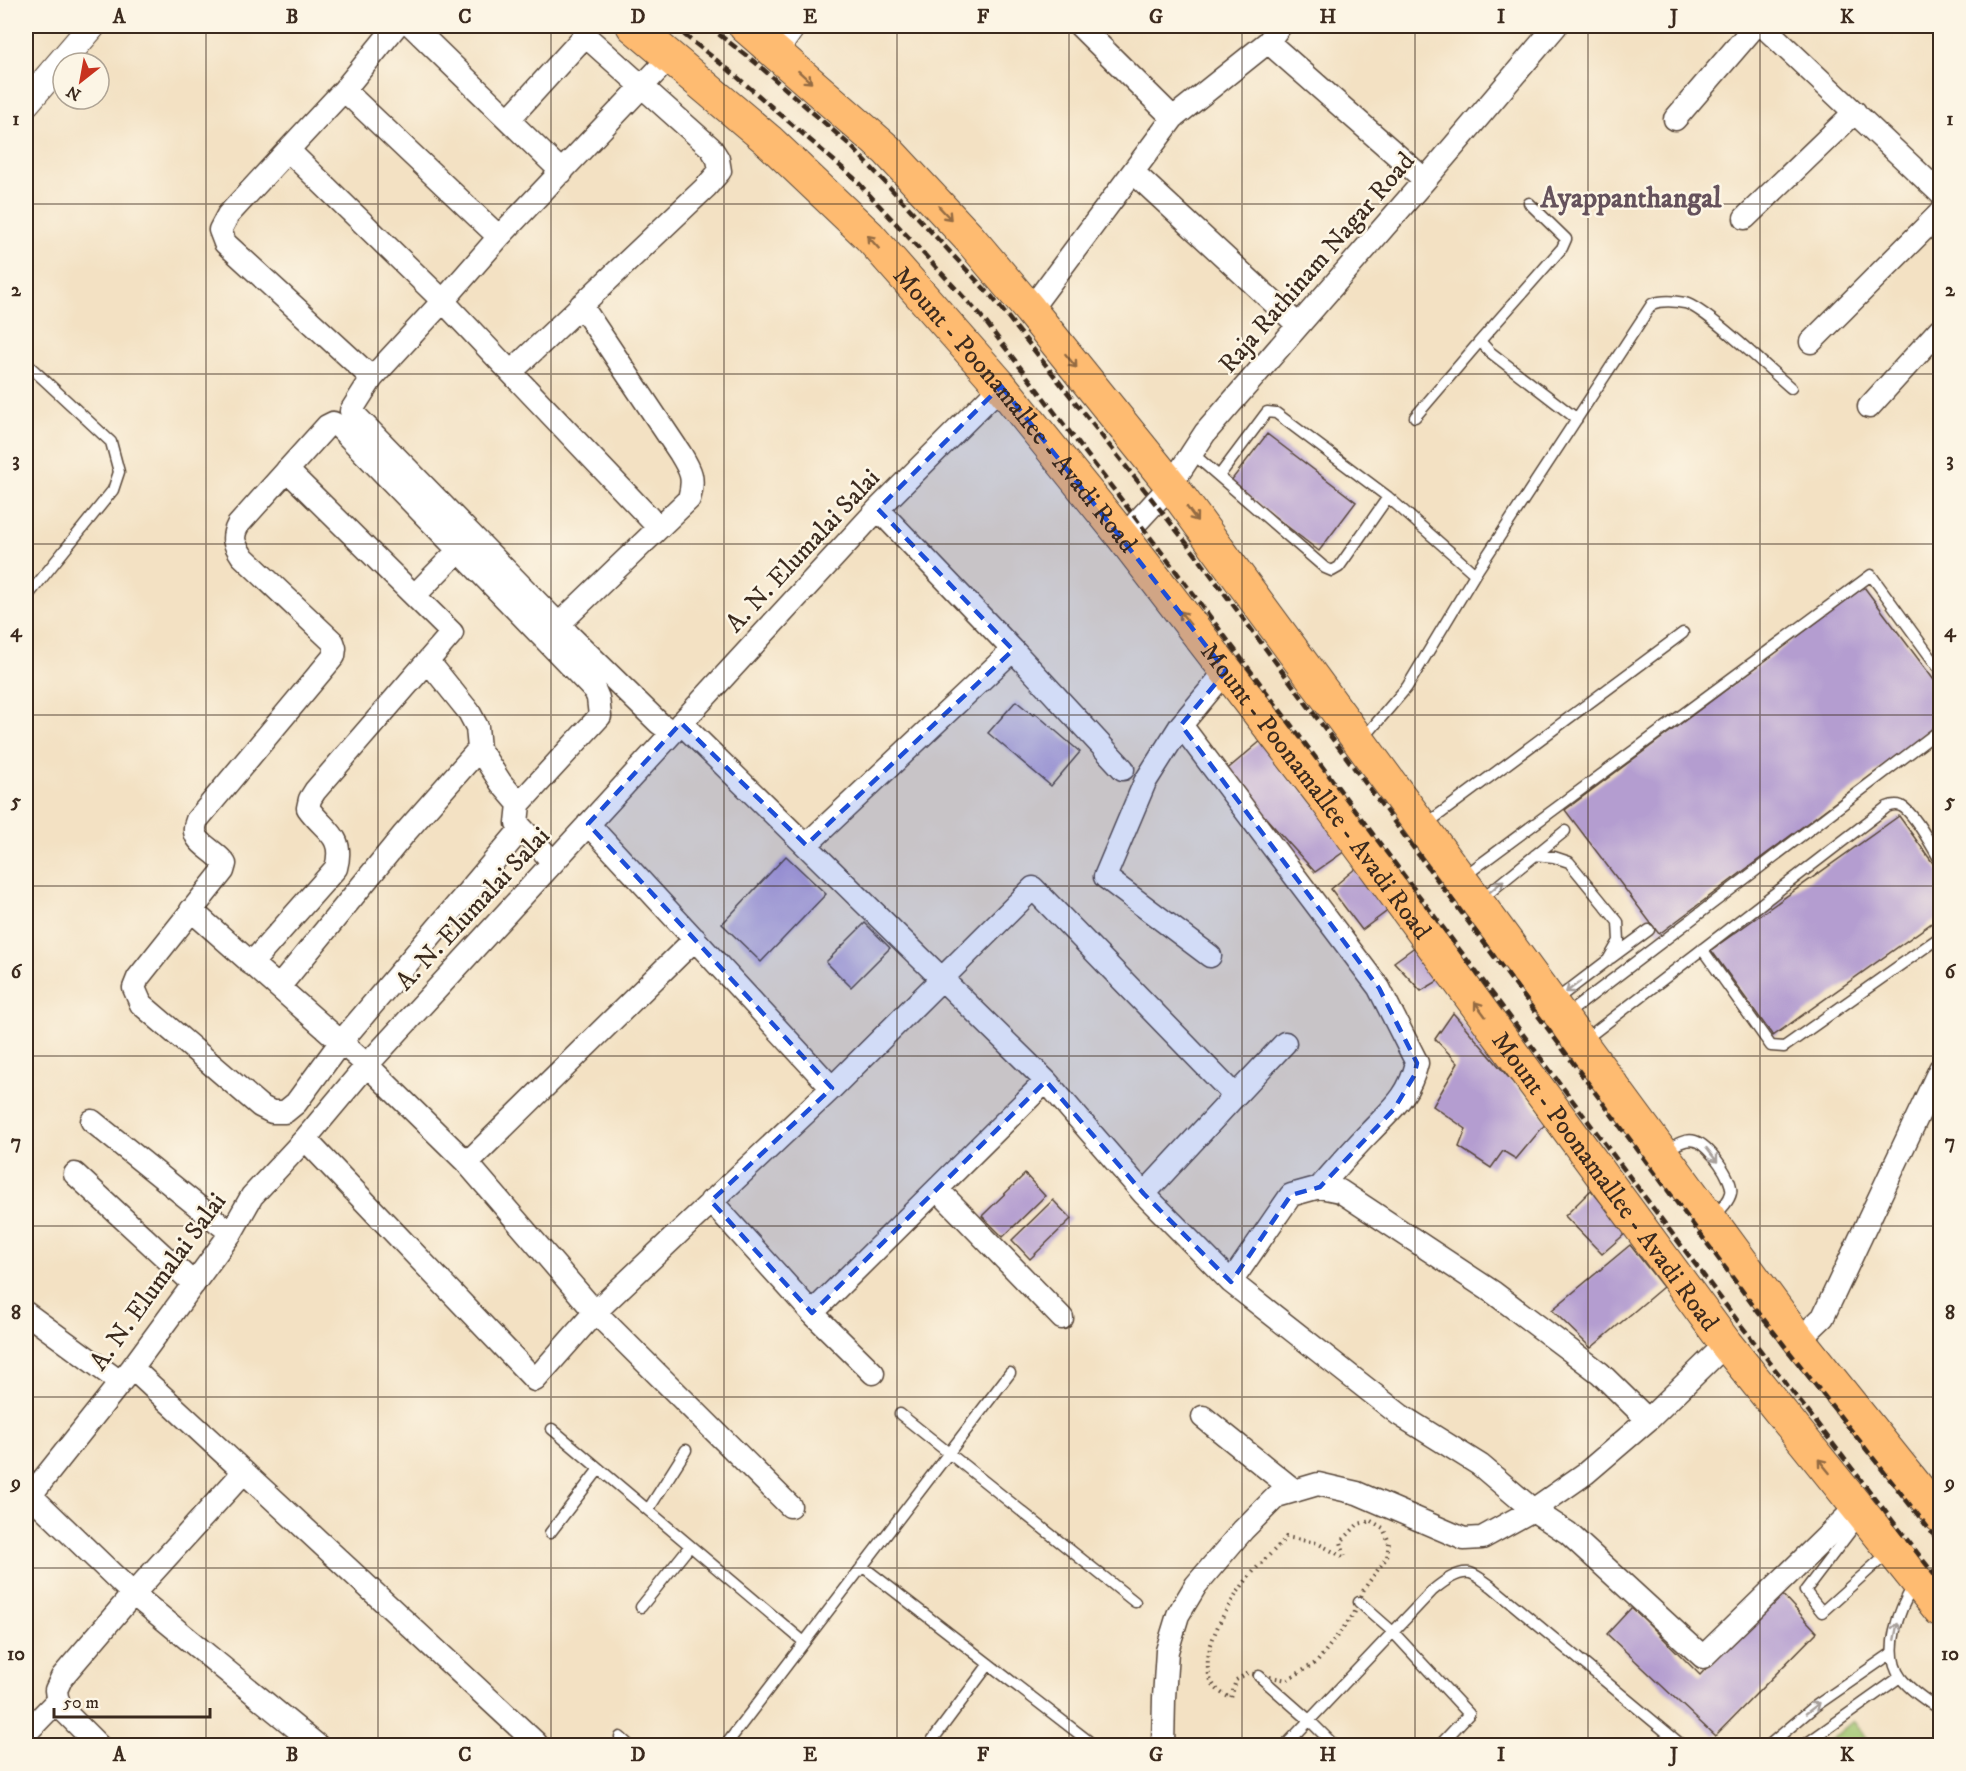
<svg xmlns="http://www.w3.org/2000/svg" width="1966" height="1771" viewBox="0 0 1966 1771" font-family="'IM FELL DW Pica',serif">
<rect width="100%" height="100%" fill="#fcf5e5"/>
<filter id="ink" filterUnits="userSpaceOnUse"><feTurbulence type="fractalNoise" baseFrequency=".0167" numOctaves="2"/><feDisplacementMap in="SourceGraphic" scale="12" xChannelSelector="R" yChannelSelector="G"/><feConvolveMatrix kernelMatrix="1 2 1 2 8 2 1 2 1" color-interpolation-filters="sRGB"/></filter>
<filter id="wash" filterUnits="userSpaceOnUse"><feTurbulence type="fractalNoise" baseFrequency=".008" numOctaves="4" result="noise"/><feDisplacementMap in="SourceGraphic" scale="24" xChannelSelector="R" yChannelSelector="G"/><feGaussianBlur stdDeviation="1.35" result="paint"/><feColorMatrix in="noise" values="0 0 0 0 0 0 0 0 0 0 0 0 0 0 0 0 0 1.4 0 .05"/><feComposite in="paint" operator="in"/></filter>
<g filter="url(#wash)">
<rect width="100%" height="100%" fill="#f3e1c3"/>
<path fill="#9fc46e" stroke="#6d7746" stroke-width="1.5" d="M1853,1721l20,24h-48z"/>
<g id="blocks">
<path fill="#b49dd0" d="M1267,434l89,68 -37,49 -89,-69z
M1864,587l76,101v36l-281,210 -94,-124z
M1016,701l17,14 2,-2 45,39 -29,34 -63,-53z
M1262,740l90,106 -37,26 -91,-100z
M1899,816l41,57v44l-167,119 -62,-86z
M786,856l40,38 -65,68 -39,-38z
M1363,862l31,44 -32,24 -31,-41z
M865,923l25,25 -39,39 -25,-25z
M1423,941l25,34 -27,16 -27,-29z
M1453,1013l94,109 -31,37 -13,-8 -12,17 -32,-21 7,-18 -33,-23 25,-43 -23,-24z
M1025,1174l20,22 -42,41 -21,-21z
M1591,1190l35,43 -24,21 -37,-38z
M1053,1200l18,19 -41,40 -18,-19z
M1630,1245l33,42 -72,61 -39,-38z
M1779,1591l38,41 -102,104 -108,-102 25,-27 68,68z"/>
</g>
</g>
<g filter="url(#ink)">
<use href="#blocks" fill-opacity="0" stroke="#574537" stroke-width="1.5"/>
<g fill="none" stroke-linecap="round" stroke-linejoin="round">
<defs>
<path id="service" d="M1529,203l37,36 -4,9 -82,93 10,11 87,67
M26,363l85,79 8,30 -6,18 -87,108
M1415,417l65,-76
M1192,453l133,115 7,3 7,-4 49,-70
M1219,476l48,-64 9,1 112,84 87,77 -68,113 -45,53
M1475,574l177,-270c10,-4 22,-3 33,-1 20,5 86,68 106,85
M1425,825l258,-192
M1535,855l19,2 15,5 49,60 1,19 -11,19 -55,42
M1463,877l408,-302 69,95
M1480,900l85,-69
M1702,949l69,97 13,1 156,-110
M1611,958l38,-28
M1566,1015l374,-285
M1583,1041l304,-234c5,-2 9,-3 14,-1 13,6 31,41 39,54
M1665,1152c9,-6 19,-14 30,-11 14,4 39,39 36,52 -2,9 -11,17 -17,23
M900,1414l235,188
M552,1429l252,213
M648,1510l38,-60
M1862,1516l-57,75 17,21 68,-61
M550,1533l49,-64
M862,1566l229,177
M1914,1585c-15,24 -32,67 -13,93 10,13 26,23 39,32
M1359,1602l34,30 76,82 -30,32
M641,1607l49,-61
M1259,1676l50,44 26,26
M620,1737l10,9
M725,1746l285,-373
M928,1746l61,-82
M1285,1746l147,-155c10,-8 24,-20 38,-18 7,2 15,9 21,13l192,160
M1768,1746l46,-39 78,-54
M1803,1746l97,-69"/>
<path id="minor" d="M412,26l150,146
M1080,26l93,92
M1763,26l177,167
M1268,42l157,138
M344,90l155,147
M509,119l72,-79h9l121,108 7,11 2,12 -14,16 -195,185
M1675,119l80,-93
M288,150l-60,65 -8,15 5,13 147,135 -21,33 218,224 90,88 13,9
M1133,172l165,153
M1745,218l110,-106
M1030,310l143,-192 95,-76 12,-16
M1811,342l129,-129
M372,378l71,-77 -155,-151 56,-60 52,-64
M1869,407l71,-78
M658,527l-215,-226 56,-64 172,-181
M1123,537l48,-52 34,-52 220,-253 131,-154
M415,595l44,-45
M559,624l130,-125c6,-21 2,-28 -9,-46l-99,-148
M1013,650l110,119
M428,661l41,51 8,15 2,22 22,34 18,21 -2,19 36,39
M681,723l365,358 98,113 87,88 169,133 80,50 53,45 35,23 135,124 154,-150
M1181,725l45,-54
M519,804l81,-88 -2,-18 -3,-7 -256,-264 -6,-4 -6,3 -89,99c-7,13 -4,19 4,31l91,86 2,6 -1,8 -137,164c-10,23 18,28 28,44l-2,7 -85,107 -4,10 7,16 119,102 12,6h13l11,-9 44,-60 181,-214
M588,824l244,264
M806,845l207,-195 -135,-141
M191,910l176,155 100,98 128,149 195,194
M1210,956l-105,-79 40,-95 36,-57 198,263 38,75c-8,33 -24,45 -46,68 -18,18 -34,37 -51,56
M251,964l85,-96c9,-33 -11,-36 -28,-60l2,-9 5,-8 137,-158 -165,-163
M279,987l125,-153 75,-85
M1235,1096l50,-53
M92,1121l139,112
M305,1139l230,241 60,-68 237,-224 201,-200 202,208 -91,98
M467,1163l228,-224
M75,1174l119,110
M937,1189l125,129
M711,1201l101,112 234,-232
M1231,1282l60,-87 29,-8 20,4 154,102 106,80 48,47 78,-76
M26,1313l94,69
M812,1313l61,60
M1799,1340l24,-23 117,-248
M132,1368l404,375 -2,3
M1203,1417l92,74
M26,1491l107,103 185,152
M26,1501l106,-133 99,-135 21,-37 53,-57 62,-74 511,-556 123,-123
M26,1733l32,-33
M99,1746l-41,-41 -2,-15 6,-13 71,-83 110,-121
M1163,1746l1,-48 3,-47 11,-36 18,-30 47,-55 34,-34 41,-12 39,9 107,46 18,-1 51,-28 53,-37 62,-53"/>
<path id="tertiary" d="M775,50l17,-24
M26,103l66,-77"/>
<g id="primary">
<path id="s1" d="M633,26l135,114 101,96 132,150 122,151 203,263 400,544 214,266"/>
<path d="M745,26l142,124 83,89 60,71 141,175 628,855 141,176"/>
</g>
</defs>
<use href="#service" stroke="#574537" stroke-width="13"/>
<use href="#minor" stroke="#574537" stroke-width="25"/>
<use href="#tertiary" stroke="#574537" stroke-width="29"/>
<use href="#primary" stroke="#574537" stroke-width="35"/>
<path stroke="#574537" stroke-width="4" stroke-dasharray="1.5 4.5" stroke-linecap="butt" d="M1371,1521l12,7 6,14 -2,15 -23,32 -10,25 -37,48 -30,18 -39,-7 -12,7 -5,18c-50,-20 -7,-88 14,-116 11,-16 28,-29 41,-45l31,6 28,15 -4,-16 17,-18z"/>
<use href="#service" stroke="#fff" stroke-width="10"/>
<use href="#minor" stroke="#fff" stroke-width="22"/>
<use href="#tertiary" stroke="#fff" stroke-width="27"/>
<use href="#primary" stroke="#febb71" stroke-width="33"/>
<path stroke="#3b2a1e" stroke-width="4.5" stroke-dasharray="9 4.5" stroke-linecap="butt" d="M673,26l56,44 125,108 127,138 185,242 574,766 200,258
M708,26l48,37 96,84 140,150 204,258 562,757 182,231"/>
</g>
<defs><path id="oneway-shaft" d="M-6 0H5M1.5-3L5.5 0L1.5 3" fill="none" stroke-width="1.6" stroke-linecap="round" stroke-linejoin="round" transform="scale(1.5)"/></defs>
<g stroke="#936b43">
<use href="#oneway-shaft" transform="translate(805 77) rotate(42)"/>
<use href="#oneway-shaft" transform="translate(945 213) rotate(47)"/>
<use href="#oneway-shaft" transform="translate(873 242) rotate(-132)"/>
<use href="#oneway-shaft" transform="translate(1071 361) rotate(51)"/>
<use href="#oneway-shaft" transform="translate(1192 514) rotate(54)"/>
<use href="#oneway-shaft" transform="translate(1185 618) rotate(-128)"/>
<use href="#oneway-shaft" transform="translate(1480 1009) rotate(-126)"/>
<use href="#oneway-shaft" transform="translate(1824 1466) rotate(-129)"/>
</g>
<g stroke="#a79f9a">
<use href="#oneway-shaft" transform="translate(1497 886) rotate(-40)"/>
<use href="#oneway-shaft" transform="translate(1573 987) rotate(143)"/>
<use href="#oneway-shaft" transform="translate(1712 1155) rotate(52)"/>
<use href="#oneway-shaft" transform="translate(1896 1631) rotate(-79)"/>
<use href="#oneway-shaft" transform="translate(1813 1708) rotate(-38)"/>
</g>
</g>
<path fill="#1d4ed8" fill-opacity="0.2" stroke="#1d4ed8" stroke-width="4.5" stroke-dasharray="12 8" stroke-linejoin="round" d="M1001,386l225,285 -45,54 198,263 38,75 -3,13 -20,33 -74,78 -29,8 -60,87 -87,-88 -98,-113 -234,232 -101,-112 121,-113 -244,-264 93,-101 125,122 207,-195 -135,-141z"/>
<path fill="none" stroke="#3b2a1e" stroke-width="1.5" stroke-opacity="0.55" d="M206,26v1720M378,26v1720M551,26v1720M724,26v1720M897,26v1720M1069,26v1720M1242,26v1720M1415,26v1720M1588,26v1720M1760,26v1720M26,204h1914M26,374h1914M26,544h1914M26,715h1914M26,886h1914M26,1056h1914M26,1226h1914M26,1397h1914M26,1568h1914"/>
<g text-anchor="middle" stroke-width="5" stroke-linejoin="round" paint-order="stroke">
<g font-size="26" fill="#3b2a1e" stroke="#fcf5e5">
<text transform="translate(1316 262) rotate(-49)" y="9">Raja Rathinam Nagar Road</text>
<text dy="9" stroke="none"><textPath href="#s1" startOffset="543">Mount - Poonamallee - Avadi Road</textPath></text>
<text transform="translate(802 550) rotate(-47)" y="9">A. N. Elumalai Salai</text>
<text dy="9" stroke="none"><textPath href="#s1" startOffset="1029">Mount - Poonamallee - Avadi Road</textPath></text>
<text transform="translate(472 908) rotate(-47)" y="9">A. N. Elumalai Salai</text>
<text dy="9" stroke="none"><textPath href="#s1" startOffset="1515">Mount - Poonamallee - Avadi Road</textPath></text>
<text transform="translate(157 1281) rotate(-54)" y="9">A. N. Elumalai Salai</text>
</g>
<g font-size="28" font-weight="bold" fill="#65525c" stroke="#fcf5e5">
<text x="1631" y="207">Ayappanthangal</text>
</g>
</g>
<rect width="1966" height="1771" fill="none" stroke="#fcf5e5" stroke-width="66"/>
<g transform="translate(81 81) rotate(211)"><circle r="28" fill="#fcf5e5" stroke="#afa495" stroke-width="1.5"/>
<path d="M0-4.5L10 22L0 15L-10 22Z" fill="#c8321e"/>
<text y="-9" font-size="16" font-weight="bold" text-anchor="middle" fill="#3b2a1e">N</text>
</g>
<path d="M54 1708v9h156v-9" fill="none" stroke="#3b2a1e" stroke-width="3"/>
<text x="63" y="1708" font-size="18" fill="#3b2a1e" stroke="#fcf5e5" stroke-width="4.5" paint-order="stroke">50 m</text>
<rect x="33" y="33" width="1900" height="1705" fill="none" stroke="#3b2a1e" stroke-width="2"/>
<g font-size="20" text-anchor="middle" font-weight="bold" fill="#3b2a1e">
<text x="119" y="23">A</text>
<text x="292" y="23">B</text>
<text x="465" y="23">C</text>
<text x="638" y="23">D</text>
<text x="810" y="23">E</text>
<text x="983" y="23">F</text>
<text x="1156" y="23">G</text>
<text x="1328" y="23">H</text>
<text x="1501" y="23">I</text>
<text x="1674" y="23">J</text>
<text x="1847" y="23">K</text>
<text x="16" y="125">1</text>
<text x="1950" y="125">1</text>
<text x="16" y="296">2</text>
<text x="1950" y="296">2</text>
<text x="16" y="466">3</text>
<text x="1950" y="466">3</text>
<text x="16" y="637">4</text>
<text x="1950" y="637">4</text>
<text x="16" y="807">5</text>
<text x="1950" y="807">5</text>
<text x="16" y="978">6</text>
<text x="1950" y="978">6</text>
<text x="16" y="1148">7</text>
<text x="1950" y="1148">7</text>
<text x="16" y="1319">8</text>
<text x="1950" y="1319">8</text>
<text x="16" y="1489">9</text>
<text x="1950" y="1489">9</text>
<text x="16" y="1660">10</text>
<text x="1950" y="1660">10</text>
<text x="119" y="1761">A</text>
<text x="292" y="1761">B</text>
<text x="465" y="1761">C</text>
<text x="638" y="1761">D</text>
<text x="810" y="1761">E</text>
<text x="983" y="1761">F</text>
<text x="1156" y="1761">G</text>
<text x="1328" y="1761">H</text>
<text x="1501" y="1761">I</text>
<text x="1674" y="1761">J</text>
<text x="1847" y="1761">K</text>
</g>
</svg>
